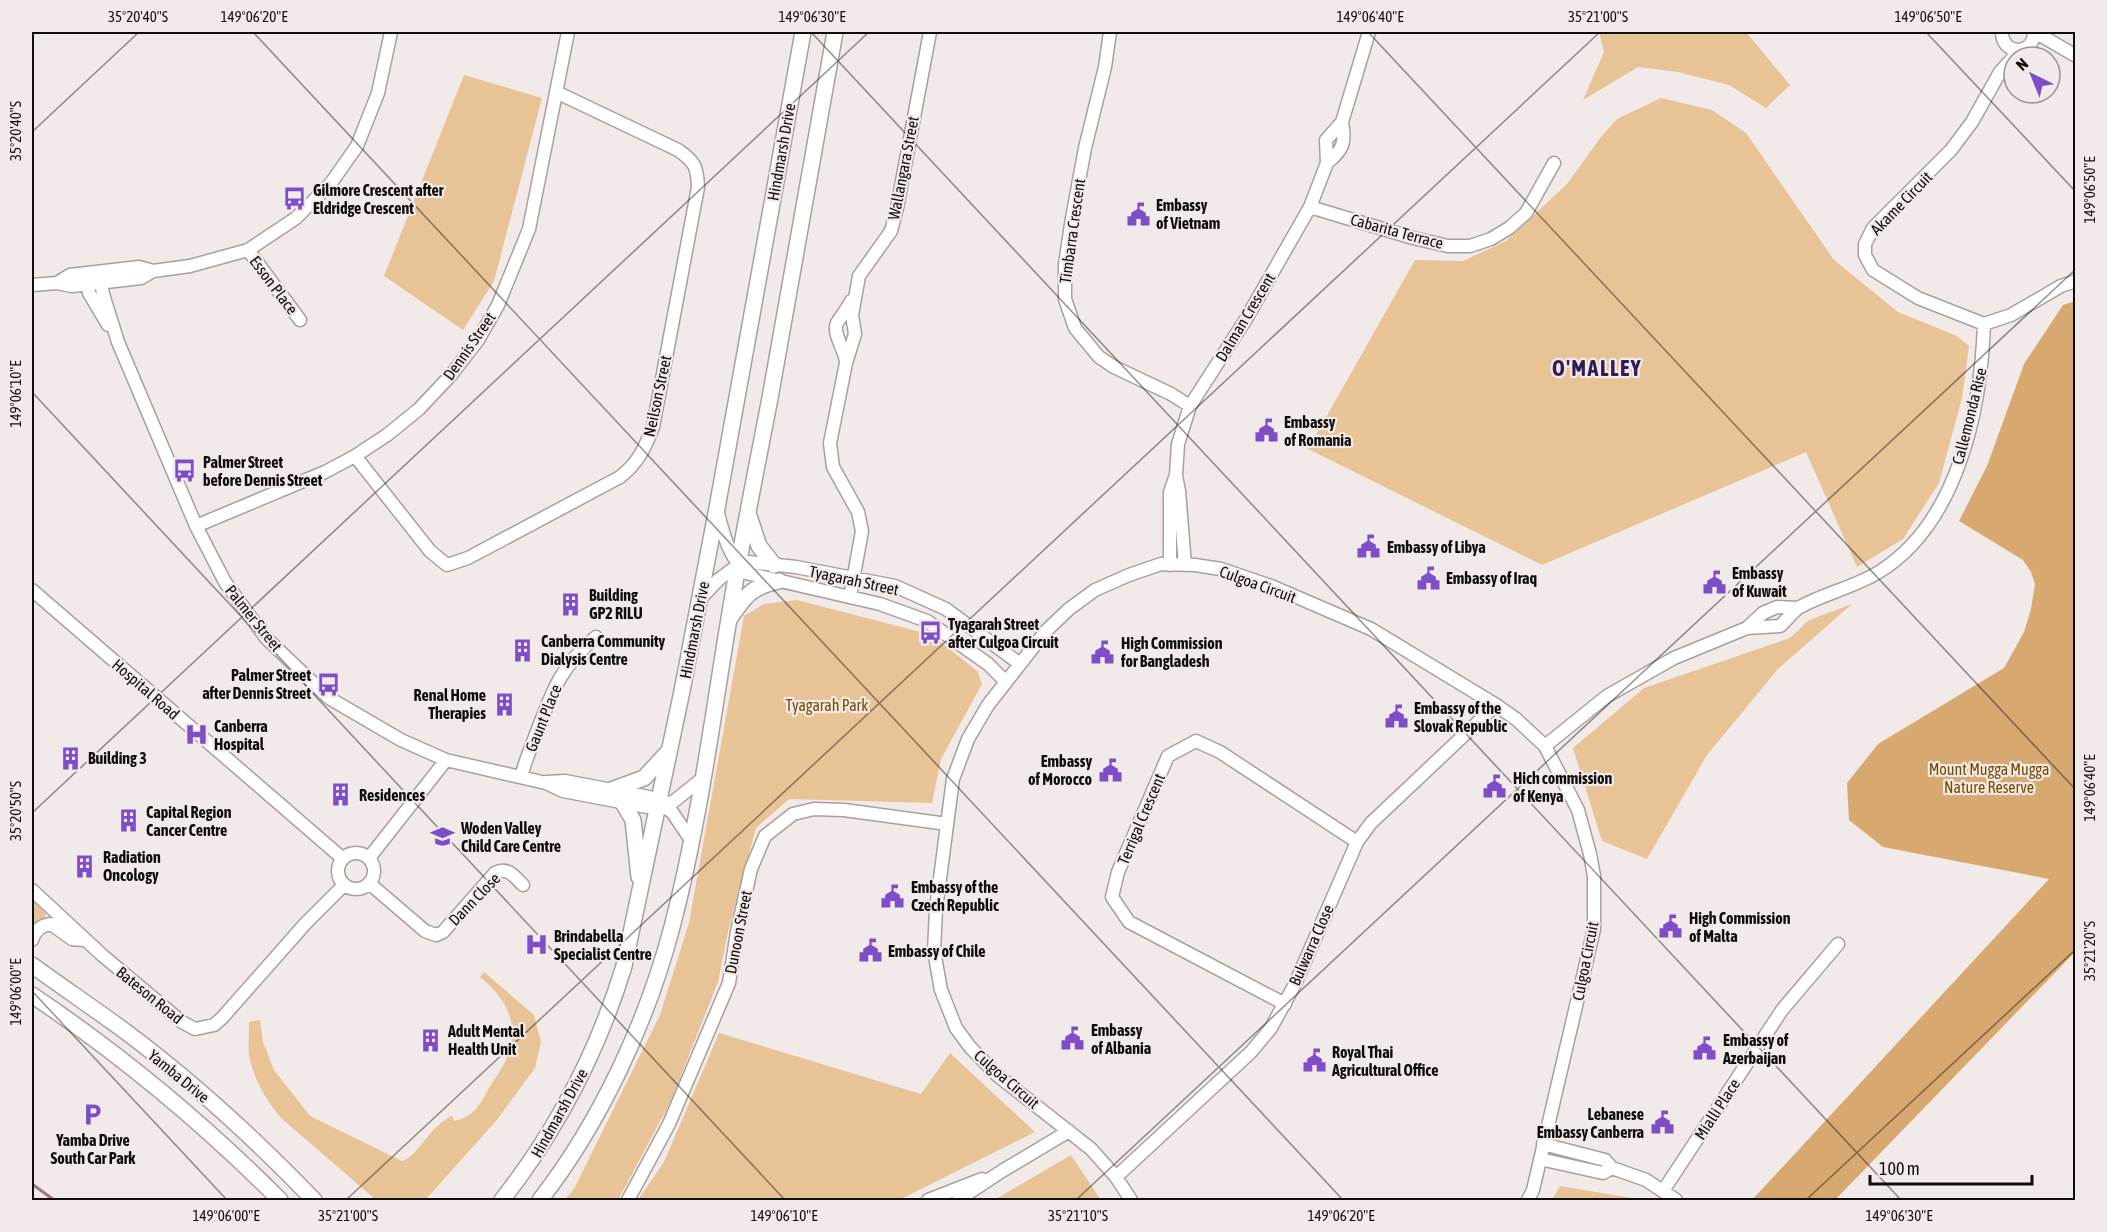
<svg xmlns="http://www.w3.org/2000/svg" width="2107" height="1232" viewBox="0 0 2107 1232" font-family="'Asap Condensed',sans-serif">
<rect width="100%" height="100%" fill="#f2eae8"/>
<path fill="#e8c396" d="M1599,32h147l44,53 -24,23 -37,-23 -51,-13 -40,-5 -55,33 21,-48z
M464,75l78,23 -48,183 -31,49 -79,-54z
M1661,98l51,12 34,23 88,127 64,52 59,24 12,10 -7,52 -23,85 -36,56 -46,28 -51,-115 -264,113 -234,-116 107,-189 48,1 43,-20 61,-57 34,-47 16,-18z
M797,600l135,35 45,36 5,13 -41,75 -9,44 -143,-4 -33,29 -28,104 -10,50 -48,121 -52,97h-53l9,-11 86,-174 29,-92 55,-307 20,-12z
M1852,604l-74,65 -71,86 -60,104 -45,-18 -29,-93 71,-60 146,-50 19,-18z
M32,899l14,15 -1,3 -13,12z
M484,972l50,43 7,27 -6,26 -39,53 -71,79h-49l-95,-82c-15,-18 -28,-40 -32,-63 -1,-11 0,-23 0,-33l11,-2 3,22 11,28 36,46 92,45c16,-4 27,-35 50,-45l2,5c21,-5 25,-15 35,-33 6,-11 15,-21 19,-33 12,-32 -3,-58 -28,-78z
M719,1033l202,61 29,-41 85,79 -136,68h-261l26,-38z
M1071,1155l30,45h-107z
M1560,1186l84,14h1h-93z"/>
<path fill="#d7a970" d="M2075,301v651l-240,248h-83l297,-321 -166,-32 -34,-27 -2,-37 31,-39 126,-76 20,-36 7,-23 4,-25 -4,-12 -8,-12 -64,-39 28,-55 37,-102 39,-59z"/>
<g fill="none" stroke-linecap="round" stroke-linejoin="round">
<path stroke="#a57285" stroke-width="3" d="M32,1184l22,16"/>
<defs>
<path id="minor" d="M1110,32l-5,35 -20,81 -13,70 -7,46v35l10,29 24,29 15,10 57,27 19,12
M2002,32c0,24 32,24 32,0
M2035,32l41,24
M2020,50l-20,22 -28,50 -21,28 -78,78 -8,16v11l8,15 45,28 66,26 27,-9 50,-29 15,-5
M1327,163c16,-13 19,-20 15,-41
M1310,207l103,31 35,8h22l21,-7 18,-11 17,-15 28,-50
M248,250l52,70
M99,272l4,22 15,48 78,184 29,56 41,56 63,60 72,42 45,20 100,23 17,8 84,16 26,-5 30,-24
M85,276l4,17 19,32
M57,283l13,-8 69,-8 14,4
M32,285l25,-2 15,3 69,-8 12,-7 37,-5 58,-16 48,-32 35,-35 26,-37 21,-53 13,-61
M846,361c-2,-12 -14,-29 -9,-38 5,-8 10,-14 14,-22
M355,456l75,95 17,14 21,-7 152,-81c18,-14 25,-29 33,-50l45,-240c-1,-21 -3,-25 -20,-37l-122,-58
M1176,476l3,15 6,74
M717,509c6,24 11,46 29,64l134,31 47,17 61,43 18,18
M196,526l129,-54 30,-16 32,-21 32,-26 32,-34 27,-35 20,-35 31,-76 39,-197
M1170,565v-73l6,-17 2,-31 12,-38 56,-87 64,-112 17,-44 -1,-23 16,-18 27,-90
M32,590l310,268
M850,597l12,-66 -4,-19 -25,-45 -3,-24 16,-80 9,-29 -3,-19 7,-39 32,-45 6,-23 33,-176
M699,600l19,-20 20,-15 11,-3 47,5 99,19 51,23 74,55
M1747,628l33,-2c7,-6 12,-14 20,-19 25,-14 55,-20 79,-35 79,-49 102,-163 105,-248
M1545,746l62,-50 67,-38 73,-30 16,-15 14,-6 21,1
M521,777c4,-16 11,-32 17,-48 15,-40 24,-64 58,-92
M547,782l18,-1 84,16 23,15 19,28
M338 871a18 18 0 1 1 36 0a18 18 0 1 1-36 0Z
M369,858l77,-98
M369,883l56,48 11,4 7,-3 52,-59c12,-7 19,3 28,12
M32,890l70,65 80,67 13,7 19,-4 8,-7 83,-94 39,-39
M32,940c3,-10 9,-15 19,-16l21,15 12,1
M1285,1004l-156,-82 -17,-25 6,-25 50,-116 28,-15 24,11 137,90
M1543,1144l62,16 7,8 34,12 30,20
M1540,1159l63,14 9,-5
M1116,1177l135,-125 20,-24 24,-44 62,-142 14,-19 125,-118
M1663,1191l119,-181 56,-66
M628,1200l41,-76 60,-141 8,-51 14,-63 14,-33 28,-22 21,-5 30,1 103,14
M928,1200l54,-21
M958,1200l44,-29 67,-40
M1131,1200l-15,-23 -25,-28 -94,-74 -27,-28 -14,-19 -15,-38 -7,-39 2,-42 17,-130 15,-40 20,-34 58,-74 23,-22 26,-19 34,-15 32,-11 34,1 26,4 50,17 100,43 125,76 20,14 29,27 33,64 12,44 4,22v53l-61,261 -5,10"/>
<path id="major" d="M748,513l11,33 15,19
M730,618c16,-23 21,-31 49,-37
M611,790l33,-12 24,-26
M623,803l10,17 6,57
M32,965c30,22 60,42 90,64 69,51 133,110 192,171
M32,995c91,61 170,127 248,205
M502,1200c55,-70 96,-149 122,-234l58,-275 35,-183 86,-476
M540,1200c60,-77 107,-178 132,-273 31,-118 44,-240 66,-361 10,-56 21,-111 32,-168 22,-122 43,-244 65,-366"/>
</defs>
<use href="#minor" stroke="#a7a09e" stroke-width="15"/>
<use href="#major" stroke="#a7a09e" stroke-width="18"/>
<use href="#minor" stroke="#fff" stroke-width="12"/>
<use href="#major" stroke="#fff" stroke-width="15"/>
</g>
<path fill="none" stroke="#100d0d" stroke-width="1.5" stroke-opacity="0.45" d="M253,32l1090,1168M811,32l1090,1168M1368,32l708,758M1926,32l150,160M32,132l107,-100M32,392l753,808M32,813l837,-781M32,991l195,209M346,1200l1254,-1168M1076,1200l1000,-931M1806,1200l270,-251"/>
<defs>
<symbol id="bus-bare" viewBox="-9 -9 18 18"><path d="M-5-6H5V4H4V6H2V4H-2V6H-4V4H-5ZM-3.5-4V0h7V-4ZM-3.5 1.2v1.5H-2V1.2ZM2 1.2v1.5H3.5V1.2Z" fill="#7d4ec7" stroke="#f2eae8" stroke-width="2.5" paint-order="stroke"/></symbol>
<symbol id="civic-bare" viewBox="-9 -9 18 18"><path d="M-.6-6.5H3V-4.5H.6V-3L4-1V1h2V6H-6V1h2V-1L-.6-3ZM-1.2 2.5V6h2.4V2.5Z" fill="#7d4ec7" stroke="#f2eae8" stroke-width="2.5" paint-order="stroke"/></symbol>
<symbol id="building-bare" viewBox="-9 -9 18 18"><path d="M-4-6H4V6H1V3H-1V6H-4ZM-2.5-4.3h1.7v1.8h-1.7ZM.8-4.3h1.7v1.8H.8ZM-2.5-1h1.7V.8h-1.7ZM.8-1h1.7V.8H.8Z" fill="#7d4ec7" stroke="#f2eae8" stroke-width="2.5" paint-order="stroke"/></symbol>
<symbol id="hospital-bare" viewBox="-9 -9 18 18"><path d="M-5-5h3v3.5h4V-5h3V5h-3V1.5h-4V5h-3Z" fill="#7d4ec7" stroke="#f2eae8" stroke-width="2.5" paint-order="stroke"/></symbol>
<symbol id="school-bare" viewBox="-9 -9 18 18"><path d="M0-5L7-2L0 1L-7-2ZM-4 1L0 2.5L4 1V4Q0 6-4 4Z" fill="#7d4ec7" stroke="#f2eae8" stroke-width="2.5" paint-order="stroke"/></symbol>
<symbol id="parking-bare" viewBox="-9 -9 18 18"><path d="M-3.5-5.5H1a3.5 3.5 0 0 1 0 7H-1V5.5H-3.5ZM-1-3.4V-.6H.8a1.4 1.4 0 0 0 0-2.8Z" fill="#7d4ec7" stroke="#f2eae8" stroke-width="2.5" paint-order="stroke"/></symbol>
</defs>
<g fill-rule="evenodd">
<use href="#bus-bare" x="278" y="182" width="33" height="33"/>
<use href="#civic-bare" x="1122" y="198" width="33" height="33"/>
<use href="#civic-bare" x="1250" y="414" width="33" height="33"/>
<use href="#bus-bare" x="168" y="454" width="33" height="33"/>
<use href="#civic-bare" x="1352" y="530" width="33" height="33"/>
<use href="#civic-bare" x="1412" y="562" width="33" height="33"/>
<use href="#civic-bare" x="1698" y="566" width="33" height="33"/>
<use href="#building-bare" x="554" y="588" width="33" height="33"/>
<use href="#bus-bare" x="914" y="616" width="33" height="33"/>
<use href="#building-bare" x="506" y="634" width="33" height="33"/>
<use href="#civic-bare" x="1086" y="636" width="33" height="33"/>
<use href="#bus-bare" x="312" y="668" width="33" height="33"/>
<use href="#building-bare" x="488" y="688" width="33" height="33"/>
<use href="#civic-bare" x="1380" y="700" width="33" height="33"/>
<use href="#hospital-bare" x="180" y="718" width="33" height="33"/>
<use href="#building-bare" x="54" y="742" width="33" height="33"/>
<use href="#civic-bare" x="1094" y="754" width="33" height="33"/>
<use href="#civic-bare" x="1478" y="770" width="33" height="33"/>
<use href="#building-bare" x="324" y="778" width="33" height="33"/>
<use href="#building-bare" x="112" y="804" width="33" height="33"/>
<use href="#school-bare" x="426" y="820" width="33" height="33"/>
<use href="#building-bare" x="68" y="850" width="33" height="33"/>
<use href="#civic-bare" x="876" y="880" width="33" height="33"/>
<use href="#civic-bare" x="1654" y="910" width="33" height="33"/>
<use href="#hospital-bare" x="520" y="928" width="33" height="33"/>
<use href="#civic-bare" x="854" y="934" width="33" height="33"/>
<use href="#civic-bare" x="1056" y="1022" width="33" height="33"/>
<use href="#building-bare" x="414" y="1024" width="33" height="33"/>
<use href="#civic-bare" x="1688" y="1032" width="33" height="33"/>
<use href="#civic-bare" x="1298" y="1044" width="33" height="33"/>
<use href="#parking-bare" x="76" y="1098" width="33" height="33"/>
<use href="#civic-bare" x="1646" y="1106" width="33" height="33"/>
</g>
<g text-anchor="middle" stroke-width="4.5" stroke-linejoin="round" paint-order="stroke">
<g font-size="16" fill="#100d0d" stroke="#f2eae8">
<text transform="translate(781 152) rotate(-80)" y="6">Hindmarsh Drive</text>
<text transform="translate(903 168) rotate(-79)" y="6">Wallangara Street</text>
<text transform="translate(1901 203) rotate(-46)" y="6">Akame Circuit</text>
<text transform="translate(1072 231) rotate(-82)" y="6">Timbarra Crescent</text>
<text transform="translate(1397 231) rotate(15)" y="6">Cabarita Terrace</text>
<text transform="translate(274 285) rotate(53)" y="6">Esson Place</text>
<text transform="translate(1245 317) rotate(-59)" y="6">Dalman Crescent</text>
<text transform="translate(469 346) rotate(-55)" y="6">Dennis Street</text>
<text transform="translate(657 396) rotate(-78)" y="6">Neilson Street</text>
<text transform="translate(1969 416) rotate(-76)" y="6">Callemonda Rise</text>
<text transform="translate(854 580) rotate(12)" y="6">Tyagarah Street</text>
<text transform="translate(1258 584) rotate(20)" y="6">Culgoa Circuit</text>
<text transform="translate(254 618) rotate(51)" y="6">Palmer Street</text>
<text transform="translate(694 630) rotate(-79)" y="6">Hindmarsh Drive</text>
<text transform="translate(146 689) rotate(41)" y="6">Hospital Road</text>
<text transform="translate(543 718) rotate(-68)" y="6">Gaunt Place</text>
<text transform="translate(1141 819) rotate(-67)" y="6">Terrigal Crescent</text>
<text transform="translate(474 899) rotate(-46)" y="6">Dann Close</text>
<text transform="translate(738 932) rotate(-79)" y="6">Dunoon Street</text>
<text transform="translate(1311 945) rotate(-66)" y="6">Bulwarra Close</text>
<text transform="translate(1585 961) rotate(-79)" y="6">Culgoa Circuit</text>
<text transform="translate(150 995) rotate(39)" y="6">Bateson Road</text>
<text transform="translate(179 1076) rotate(39)" y="6">Yamba Drive</text>
<text transform="translate(1007 1079) rotate(41)" y="6">Culgoa Circuit</text>
<text transform="translate(1717 1109) rotate(-57)" y="6">Mialli Place</text>
<text transform="translate(559 1113) rotate(-61)" y="6">Hindmarsh Drive</text>
</g>
<g font-size="16" font-weight="bold" fill="#100d0d" stroke="#f2eae8" text-anchor="start">
<text x="313" y="196">Gilmore Crescent after<tspan x="313" dy="18">Eldridge Crescent</tspan></text>
<text x="1156" y="211">Embassy<tspan x="1156" dy="18">of Vietnam</tspan></text>
<text x="1284" y="428">Embassy<tspan x="1284" dy="18">of Romania</tspan></text>
<text x="203" y="468">Palmer Street<tspan x="203" dy="18">before Dennis Street</tspan></text>
<text x="1387" y="553">Embassy of Libya</text>
<text x="1732" y="579">Embassy<tspan x="1732" dy="18">of Kuwait</tspan></text>
<text x="1446" y="584">Embassy of Iraq</text>
<text x="589" y="601">Building<tspan x="589" dy="18">GP2 RILU</tspan></text>
<text x="948" y="630">Tyagarah Street<tspan x="948" dy="18">after Culgoa Circuit</tspan></text>
<text x="541" y="647">Canberra Community<tspan x="541" dy="18">Dialysis Centre</tspan></text>
<text x="1121" y="649">High Commission<tspan x="1121" dy="18">for Bangladesh</tspan></text>
<text x="311" y="681" text-anchor="end">Palmer Street<tspan x="311" dy="18">after Dennis Street</tspan></text>
<text x="486" y="701" text-anchor="end">Renal Home<tspan x="486" dy="18">Therapies</tspan></text>
<text x="1414" y="714">Embassy of the<tspan x="1414" dy="18">Slovak Republic</tspan></text>
<text x="214" y="732">Canberra<tspan x="214" dy="18">Hospital</tspan></text>
<text x="88" y="764">Building 3</text>
<text x="1092" y="767" text-anchor="end">Embassy<tspan x="1092" dy="18">of Morocco</tspan></text>
<text x="1513" y="784">Hich commission<tspan x="1513" dy="18">of Kenya</tspan></text>
<text x="359" y="801">Residences</text>
<text x="146" y="818">Capital Region<tspan x="146" dy="18">Cancer Centre</tspan></text>
<text x="461" y="834">Woden Valley<tspan x="461" dy="18">Child Care Centre</tspan></text>
<text x="103" y="863">Radiation<tspan x="103" dy="18">Oncology</tspan></text>
<text x="911" y="893">Embassy of the<tspan x="911" dy="18">Czech Republic</tspan></text>
<text x="1689" y="924">High Commission<tspan x="1689" dy="18">of Malta</tspan></text>
<text x="554" y="942">Brindabella<tspan x="554" dy="18">Specialist Centre</tspan></text>
<text x="888" y="957">Embassy of Chile</text>
<text x="1091" y="1036">Embassy<tspan x="1091" dy="18">of Albania</tspan></text>
<text x="448" y="1037">Adult Mental<tspan x="448" dy="18">Health Unit</tspan></text>
<text x="1723" y="1046">Embassy of<tspan x="1723" dy="18">Azerbaijan</tspan></text>
<text x="1332" y="1058">Royal Thai<tspan x="1332" dy="18">Agricultural Office</tspan></text>
<text x="1644" y="1120" text-anchor="end">Lebanese<tspan x="1644" dy="18">Embassy Canberra</tspan></text>
<text x="93" y="1146" text-anchor="middle">Yamba Drive<tspan x="93" dy="18">South Car Park</tspan></text>
</g>
<g font-size="16" fill="#784c00" stroke="#f2eae8">
<text x="827" y="711">Tyagarah Park</text>
<text x="1989" y="775">Mount Mugga Mugga<tspan x="1989" dy="18">Nature Reserve</tspan></text>
</g>
<g font-size="22" font-weight="bold" letter-spacing="1.5" fill="#331c56" stroke="#f2eae8">
<text x="1597" y="376">O'MALLEY</text>
</g>
</g>
<rect width="2107" height="1232" fill="none" stroke="#f2eae8" stroke-width="66"/>
<g transform="translate(2032 75) rotate(317)"><circle r="28" fill="#f2eae8" stroke="#989290" stroke-width="1.5"/>
<path d="M0-4.5L10 22L0 15L-10 22Z" fill="#7d4ec7"/>
<text y="-9" font-size="16" font-weight="bold" text-anchor="middle" fill="#100d0d">N</text>
</g>
<path d="M1870 1175v9h162v-9" fill="none" stroke="#100d0d" stroke-width="3"/>
<text x="1879" y="1175" font-size="18" fill="#100d0d" stroke="#f2eae8" stroke-width="4.5" paint-order="stroke">100 m</text>
<rect x="33" y="33" width="2041" height="1166" fill="none" stroke="#100d0d" stroke-width="2"/>
<g font-size="15" text-anchor="middle" fill="#100d0d">
<text x="138" y="22">35°20'40"S</text>
<text x="254" y="22">149°06'20"E</text>
<text x="812" y="22">149°06'30"E</text>
<text x="1370" y="22">149°06'40"E</text>
<text x="1598" y="22">35°21'00"S</text>
<text x="1928" y="22">149°06'50"E</text>
<text transform="translate(16 131) rotate(-90)" y="5">35°20'40"S</text>
<text transform="translate(2090 190) rotate(-90)" y="5">149°06'50"E</text>
<text transform="translate(16 394) rotate(-90)" y="5">149°06'10"E</text>
<text transform="translate(2090 788) rotate(-90)" y="5">149°06'40"E</text>
<text transform="translate(16 811) rotate(-90)" y="5">35°20'50"S</text>
<text transform="translate(2090 951) rotate(-90)" y="5">35°21'20"S</text>
<text transform="translate(16 992) rotate(-90)" y="5">149°06'00"E</text>
<text x="226" y="1221">149°06'00"E</text>
<text x="348" y="1221">35°21'00"S</text>
<text x="784" y="1221">149°06'10"E</text>
<text x="1078" y="1221">35°21'10"S</text>
<text x="1341" y="1221">149°06'20"E</text>
<text x="1899" y="1221">149°06'30"E</text>
</g>
</svg>
